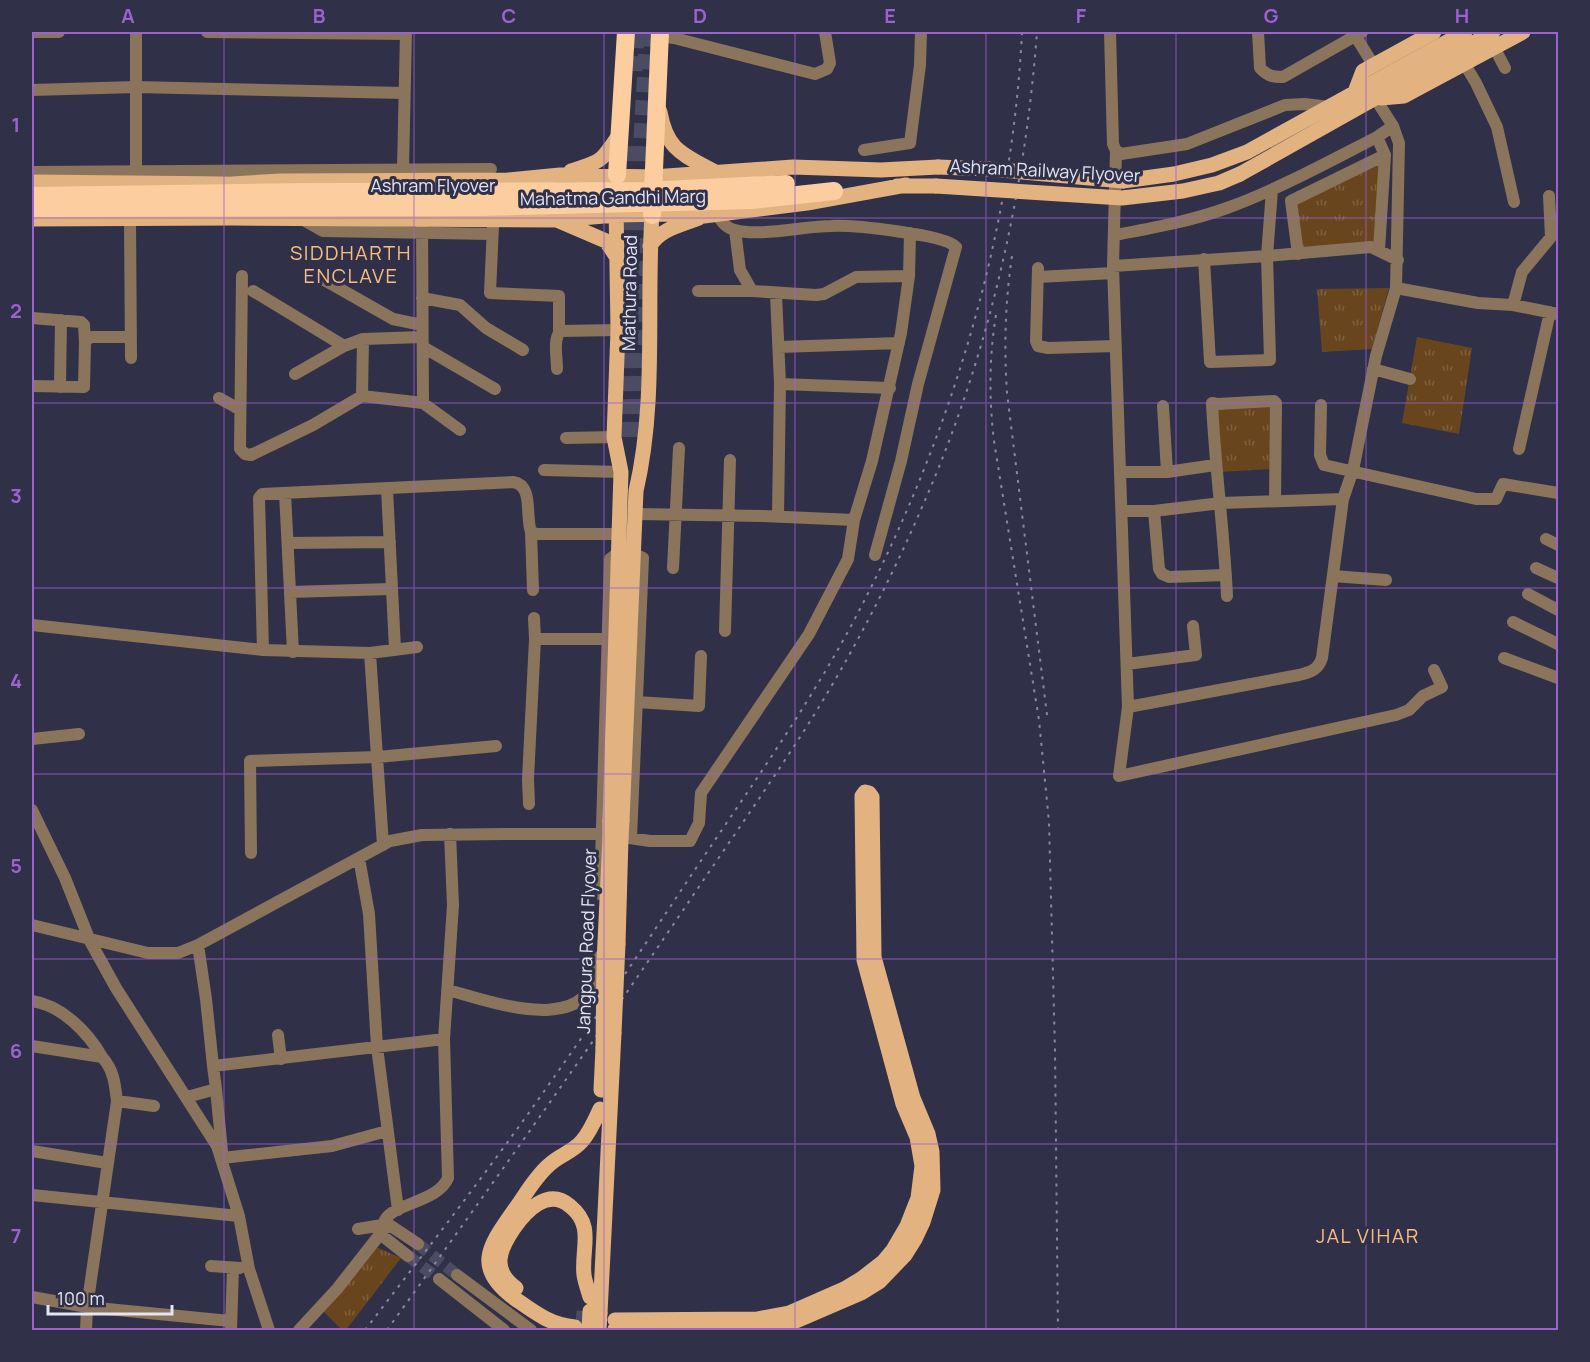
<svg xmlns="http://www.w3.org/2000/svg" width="1590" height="1362" viewBox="0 0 1590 1362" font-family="Manrope,sans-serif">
<defs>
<pattern id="park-tufts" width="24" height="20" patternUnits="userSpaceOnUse" patternTransform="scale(1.5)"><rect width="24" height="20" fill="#68451d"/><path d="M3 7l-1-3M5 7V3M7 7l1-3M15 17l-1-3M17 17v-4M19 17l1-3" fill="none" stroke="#7d603e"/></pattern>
</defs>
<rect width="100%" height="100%" fill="#303049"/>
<path fill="url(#park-tufts)" d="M1379,165l-4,78 -73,4 -7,-44z
M1389,288l-17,61 -50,3 -5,-63z
M1417,337l55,11 -13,86 -57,-11z
M1272,402v67l-53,3 -7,-66z
M374,1246l27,12 -55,72h-4l-19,-19z"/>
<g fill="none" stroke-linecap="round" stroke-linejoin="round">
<path stroke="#4b4b63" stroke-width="12" stroke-dasharray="12 6" stroke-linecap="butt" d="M418,1244l39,31
M408,1256l31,23"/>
<path stroke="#4b4b63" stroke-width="15" stroke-dasharray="15 8" stroke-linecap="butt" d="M635,71l2,-39
M625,437l5,-291
M636,437l5,-217 -2,-47 8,-141
M576,1318l27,2"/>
<path stroke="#8b745c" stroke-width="12" d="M32,32h27
M136,32v144
M207,32l199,2
M1110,32l3,112 3,7 -3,115 154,-10 5,-66
M1258,32l2,36c8,8 12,9 23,9l79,-45
M1353,32l21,34
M659,36l15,2 141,36 12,-5 3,-6 -5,-31
M1494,47l11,21
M1464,63l12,20 21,44 17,75
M32,90l104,-3 268,6
M1377,137l8,18 -6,95
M864,150l46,-7 10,-78 1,-33
M1116,151l5,3 66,-10 98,-39 20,-1 24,3
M403,169l3,-137
M32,172l459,-3
M718,216c4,6 8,12 17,14 23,7 70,-4 96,-4 21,-1 113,8 125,21l-38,137 -17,77 -26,94
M130,219l1,139
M302,219l21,12 168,3
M422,220l1,183 37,27
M493,226l-3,67 69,3v36
M735,230l5,40 12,21
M1115,235c38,-7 76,-14 112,-27 52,-19 101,-46 150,-71l16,-11
M1298,254l-7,-53 94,-46
M1204,259l6,103 60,-2 -3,-104 104,-9 27,13
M1113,266l15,441 -9,69 277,-61 13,-5 14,-14 19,-9 -8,-17
M1038,268l-2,73 2,5 10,2 67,-2
M312,273l81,46 29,6
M242,276l-2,173 5,5 6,1 62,-30 49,-29 1,-57
M1038,277l75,-4
M1396,288l82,15 35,2 45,9
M253,291l91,55
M698,291h54l64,4 8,-1 32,-17 53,-1
M776,294l4,90 -2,132
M422,298l38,7 26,23 37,22
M1513,305l9,-33 29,-35 -2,-41
M32,318l49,4 3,3 1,17
M423,347l72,42
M779,347l120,-4
M557,369c0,-12 -4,-28 3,-38l58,-1
M1373,369l37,10
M295,374l49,-28 19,-7 59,-2
M780,384l110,4
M32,386l52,1 1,-45 4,-4 4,-1h38
M60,387l1,-67
M362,396l61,7
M219,398l20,11
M1321,405l-1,50 4,10 152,34h20l7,-15 55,9
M1163,406l4,66
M566,438l48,-1
M1519,449l31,-137
M544,470l77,2
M1120,472h47l48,-7
M387,489l8,160
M285,493l8,159
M1122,511h32l67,-8 122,-4
M1154,511l5,58 3,5 7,3 57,-2
M636,514l127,2 91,4
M531,532l2,58
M1546,539l12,6
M288,543l102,-1
M673,568l6,-120
M1536,568l22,10
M1333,576l53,4
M290,592l101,-3
M1528,594l30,16
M1227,596c-3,-65 -12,-129 -15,-193l5,1 57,-3 2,2 -1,98
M534,618l1,21
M1513,622l45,22
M32,625l231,25 107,3 47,-6
M725,631l5,-171
M263,650l-4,-152 3,-4 251,-12c21,3 12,34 18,50l6,2h82
M370,653l13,192
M1504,658l54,20
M1127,664l69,-9 -3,-29
M637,702l62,4 2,-50
M1128,707l171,-32c12,-3 19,-5 23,-17l21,-159 10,-29 23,-114 20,-68 3,-145 -6,-17 -18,-28
M32,739l47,-5
M529,804l-1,-25 7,-140h71
M32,810l33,68 25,63 26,47 101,158 22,70 10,53 20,61
M631,838l12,-280 -9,-4
M251,853l-1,-92 128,-4 118,-11
M359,858l10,56 8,133 21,163
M600,894l10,-335 9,-7
M32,925l116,28h30l20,-8 192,-104 32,-6 83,-1h97l48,7h40l9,-18 2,-30 108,-159 39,-75 6,-39 18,-59 29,-128 8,-57 1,-43
M198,945l8,54 7,67
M448,990c48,13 148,51 151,-33
M32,1001c29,4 56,31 70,56
M278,1035l3,24
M32,1046l70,11c12,13 13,28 15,44l-30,206 -1,23
M216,1089l6,62
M187,1097l29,-8 -3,-23 231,-27
M117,1101l37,5
M32,1151l75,12
M222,1158l110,-12 55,-15
M32,1195l207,21
M358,1229l30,-5 -3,-4c9,-17 53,-18 63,-42l-4,-139 9,-134 -3,-71
M380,1234l28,22
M211,1266l29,2
M457,1275l74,55
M439,1279l65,51
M32,1297l55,10 143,14
M231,1330l2,-62
M299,1330l38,-41 51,-65 30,20"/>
<path stroke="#e2b281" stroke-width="15" d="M1355,92l8,-21 71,-39
M1381,98l23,-2 119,-64
M660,112c7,39 23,42 55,60
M571,171c31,-10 30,-9 48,-36
M1240,174l253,-142
M1123,181l51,-7 38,-9 35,-13 218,-120
M32,182l199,2 50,-3 227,-1 52,-5 93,2 140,-10 88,3 57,-3
M897,186h39
M32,219l200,-1 325,2 59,-5 55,-1 33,2 103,-13 99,-18
M557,220l49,21 10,15
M650,246c10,-17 31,-21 49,-28
M610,821l11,-349 -7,-35 4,-107 -2,-125
M622,821l14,-330c21,-90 10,-184 16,-276
M618,944l3,-106
M604,962l6,-125
M601,1090l2,-42
M516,1288c-25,-18 -17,-38 -2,-60 12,-17 34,-41 56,-22 25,20 11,42 14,69 1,7 4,15 6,22
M600,1313l14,-280
M615,1320l142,-1 32,-6 57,-25 15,-9 22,-17 10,-12 14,-24 11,-28 4,-32 -5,-29 -14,-33 -39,-144 -2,-164 3,-4 4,1 3,4 2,160 39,141 15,36 4,18 1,38 -10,32 -8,17 -10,16 -26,27 -16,10 -72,31 -17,5 -19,1h-140
M575,1327c-25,-2 -41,-15 -61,-29 -43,-32 -23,-54 1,-89 11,-15 20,-32 34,-44 10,-10 24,-13 33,-24 8,-9 13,-21 18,-32"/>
<path stroke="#fcce9f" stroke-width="18" d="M617,175l9,-143
M652,215l8,-183"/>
<path stroke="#89899e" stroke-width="2" stroke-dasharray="3 6" stroke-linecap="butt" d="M1012,256c-7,47 -8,91 -5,137l40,322
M996,315c-7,42 -7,84 -2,126l45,279 10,102 6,229 3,279
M365,1330c63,-82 127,-164 187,-250 46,-65 90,-131 134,-197 60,-90 125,-179 175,-276 92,-178 151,-374 161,-575
M387,1330c104,-144 207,-288 307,-436 36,-53 73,-106 108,-160 48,-75 89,-154 124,-236 64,-148 99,-307 111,-466"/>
<path stroke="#e2b281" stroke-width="15" d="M938,167l52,2 133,12
M936,186l186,12 61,-7 36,-8 21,-9
M610,837v-16
M621,838l1,-17
M614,1033l4,-89
M603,1048l1,-86
M589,1330l1,-19
M599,1330l1,-17"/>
<path stroke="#fcce9f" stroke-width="18" d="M32,196l278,-4 336,-1 140,-7
M32,208l448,-1 272,-7 82,-9"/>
</g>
<path fill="none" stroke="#9a63cf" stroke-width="1.5" stroke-opacity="0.55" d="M224,32v1298M414,32v1298M604,32v1298M795,32v1298M986,32v1298M1176,32v1298M1366,32v1298M32,218h1526M32,403h1526M32,588h1526M32,774h1526M32,959h1526M32,1144h1526"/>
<g text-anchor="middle" stroke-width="6" stroke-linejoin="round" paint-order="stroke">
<g font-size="18" fill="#e3e4f4" stroke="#303049">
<text transform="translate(1045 171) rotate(3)" y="6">Ashram Railway Flyover</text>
<text x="433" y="192">Ashram Flyover</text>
<text transform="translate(613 198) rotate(-1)" y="6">Mahatma Gandhi Marg</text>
<text transform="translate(630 293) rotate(-89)" y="6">Mathura Road</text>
<text transform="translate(587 941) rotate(-88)" y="6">Jangpura Road Flyover</text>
</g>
<g font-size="20" letter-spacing="1.5" fill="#f6be82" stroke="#303049">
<text x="351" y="260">SIDDHARTH<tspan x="351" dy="23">ENCLAVE</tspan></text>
<text x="1368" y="1243">JAL VIHAR</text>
</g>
</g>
<rect width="1590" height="1362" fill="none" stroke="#303049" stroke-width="66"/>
<path d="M48 1305v9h124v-9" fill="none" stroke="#e3e4f4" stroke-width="3"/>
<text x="57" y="1305" font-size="18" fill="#e3e4f4" stroke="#303049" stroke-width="4.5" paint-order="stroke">100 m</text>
<rect x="33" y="33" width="1524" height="1296" fill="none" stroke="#9a63cf" stroke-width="2"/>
<g font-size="20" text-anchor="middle" font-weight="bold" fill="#9a63cf">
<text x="128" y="23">A</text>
<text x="319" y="23">B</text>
<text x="509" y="23">C</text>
<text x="700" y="23">D</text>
<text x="890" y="23">E</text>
<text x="1081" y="23">F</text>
<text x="1271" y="23">G</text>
<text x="1462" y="23">H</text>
<text x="16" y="132">1</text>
<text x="16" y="318">2</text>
<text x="16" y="503">3</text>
<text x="16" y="688">4</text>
<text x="16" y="873">5</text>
<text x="16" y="1058">6</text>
<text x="16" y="1243">7</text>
</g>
</svg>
